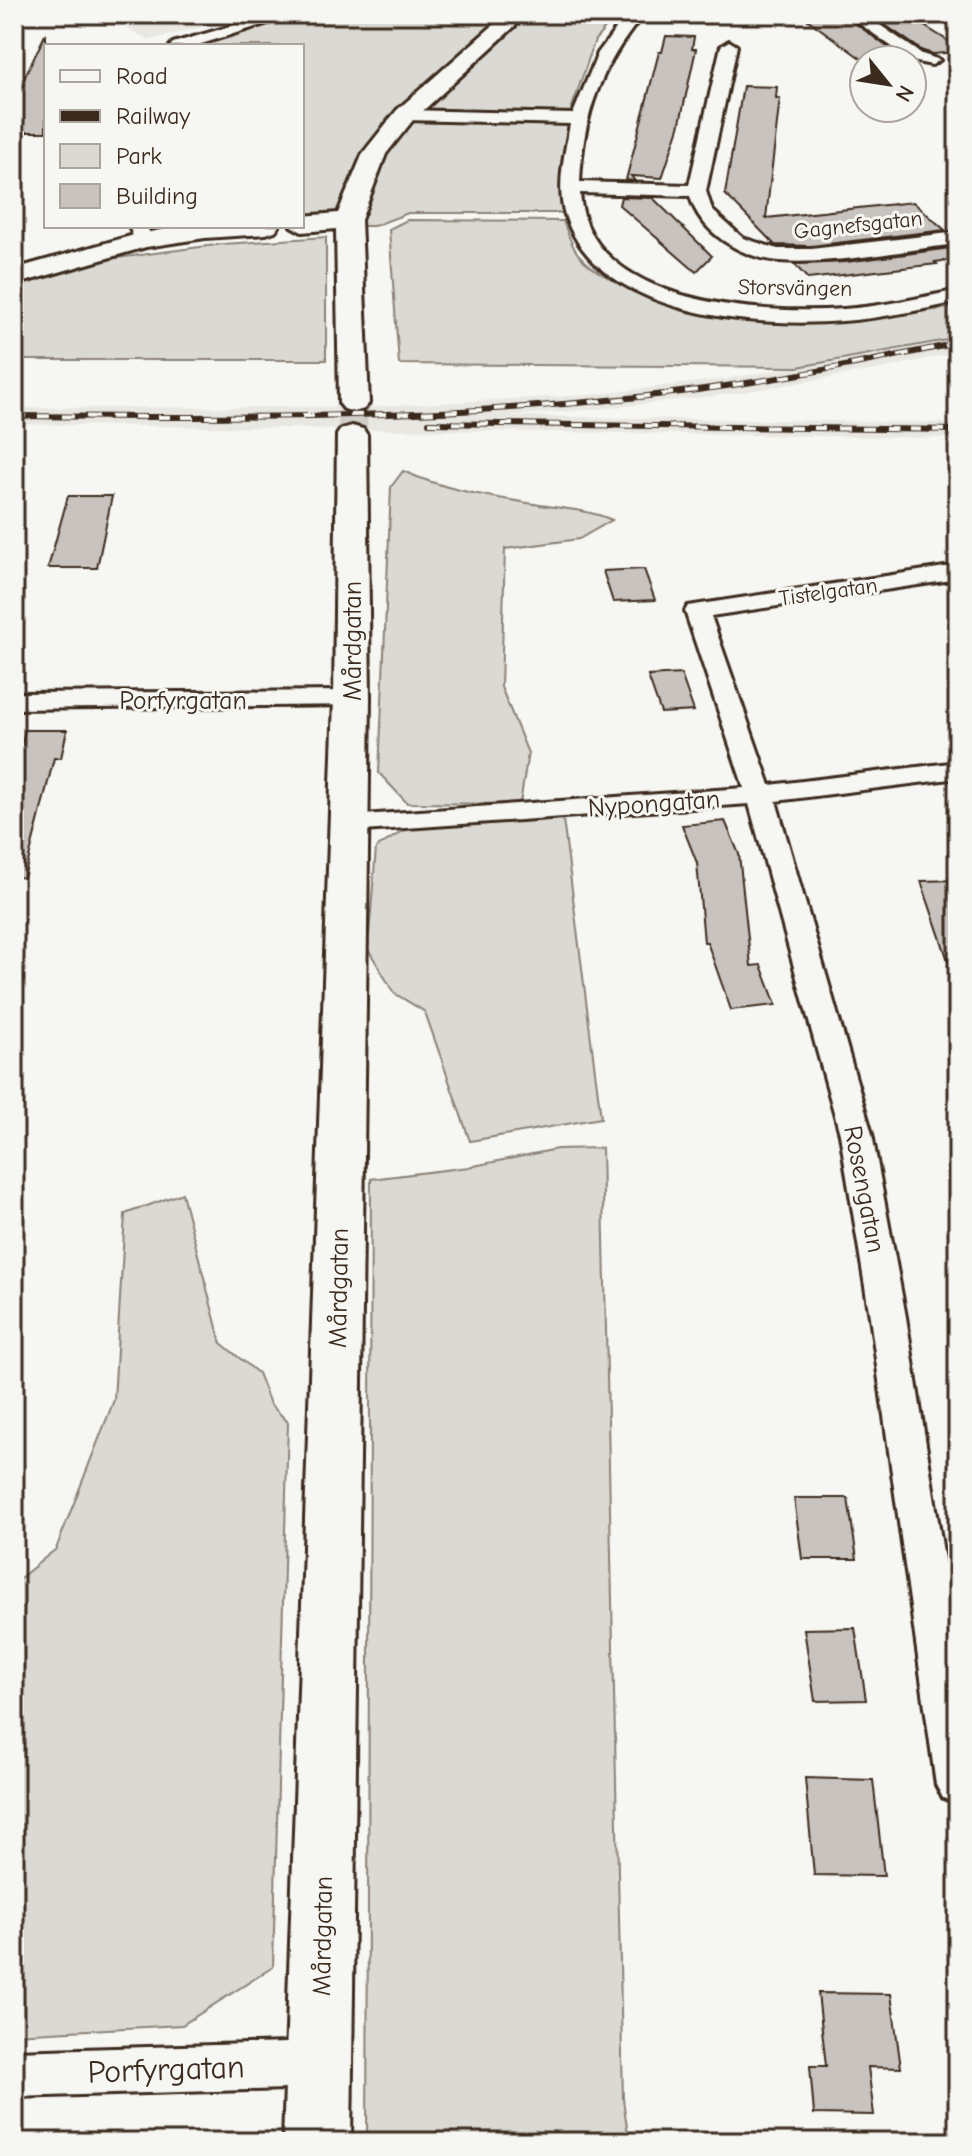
<svg xmlns="http://www.w3.org/2000/svg" width="972" height="2156" viewBox="0 0 972 2156" font-family="'Comic Neue',sans-serif">
<rect width="100%" height="100%" fill="#f6f6f2"/>
<filter id="ink" filterUnits="userSpaceOnUse"><feTurbulence type="fractalNoise" baseFrequency=".0125" numOctaves="2"/><feDisplacementMap in="SourceGraphic" scale="16" xChannelSelector="R" yChannelSelector="G"/><feConvolveMatrix kernelMatrix="1 2 1 2 8 2 1 2 1" color-interpolation-filters="sRGB"/></filter>
<g filter="url(#ink)">
<path fill="#e8e7e2" d="M101,14h154l-106,26z
M958,335v17l-78,17 -142,24 -140,16 -92,7 452,7v15l-944,-14v-16l353,-1 222,-12 136,-16 138,-23z"/>
<path fill="#dad9d3" stroke="#8a8278" stroke-width="2" d="M297,14h212l-109,99 -61,104 -37,3v-174h-106l10,-8z
M532,14h85l-22,26 -25,73 -14,3 -131,-3 -7,-4z
M410,119l161,5 -11,66 7,23h-159l-34,13h-20l27,-72z
M407,220l156,1c4,10 8,24 15,33 18,22 53,35 79,43 107,34 192,25 301,10v31l-160,29 -399,-3 -10,-135z
M326,237v123h-312v-78l86,-26 17,2 106,-14z
M403,471c44,20 89,26 137,34 25,4 49,5 72,15l-33,19 -74,10 -4,138 27,66 -8,51 -113,-1 -28,-30 12,-286z
M563,819l38,299 -131,23 -45,-129 -31,-19 -26,-44 8,-101 30,-19z
M602,1148l21,951 6,43h-262l4,-963 98,-12 88,-18z
M182,1193l39,150 37,30 12,31 18,18 -15,545 -91,58 -168,9v-451l42,-34 58,-149 11,-186z"/>
<path fill="#c8c3be" stroke="#3b2a1e" stroke-width="2" d="M800,14h43l59,44 -39,2z
M869,14h36l53,33v5l-25,2 -10,-3z
M46,33v99h-32v-33z
M666,36l28,1 -2,12h4l-17,78 -17,51 -31,-2 4,5 -9,-1 33,-128h3z
M743,86l34,1 -1,11h4l-14,120 147,-16 32,28 -134,16 -36,-1 -50,-51z
M621,197l32,1 59,58 -16,16 -77,-67z
M958,247v12l-23,3 2,2 -95,11 -34,4 -14,-15 52,-2z
M68,496h44l-15,72h-49z
M644,569l11,31 -42,2 -10,-31z
M681,674l13,37 -33,2 -13,-37z
M25,730h42l-6,28h-7l-30,120 -10,-2v-100z
M725,821l14,33 12,112 10,-1 15,40 -45,5 -24,-68h-3l-7,-79 -15,-38z
M958,880v94l-5,1 -32,-94z
M794,1498h54l9,61h-55z
M855,1628l11,72 -51,1 -11,-72z
M805,1778l68,2 11,96 -70,-1z
M818,1993l73,1 10,74 -33,-1 6,48 -60,-1 -4,-48h16z"/>
<g fill="none" stroke-linecap="round" stroke-linejoin="round">
<path stroke="#d1cdc8" stroke-width="29" stroke-dasharray="29 15" stroke-linecap="butt" d="M352,435l2,-32"/>
<defs>
<path id="street" d="M273,14h24l-102,32h-25l3,-3z
M627,14h17c-44,53 -61,100 -64,168l109,3 32,-139 8,-5 8,5 -31,145 6,19 31,28 35,11h33l147,-17v12c-56,6 -123,21 -179,17 -37,-3 -79,-28 -89,-65l-110,-3c7,112 180,122 264,116 38,-3 76,-11 114,-19v12c-38,8 -76,16 -115,19 -89,7 -245,-5 -278,-106 -9,-28 0,-63 5,-91l-165,-4 -8,-5 8,-5 168,4 25,-61z
M846,14h18l58,40 18,6 -8,5 -20,-4z
M129,226h18l5,14 -2,4h-14z
M958,565v14l-247,37 59,169 188,-23v16l-182,23 96,333 34,183 52,331v156l-15,-6 -7,-13 -66,-468 -30,-183 -91,-330 -400,28 -10,-2 -4,-6 4,-6 10,-2 395,-28 -59,-177 3,-5z
M352,691l9,2 4,6 -4,6 -347,4v-16z
M319,2042l17,7 7,16 -7,16 -17,7 -305,9v-46z"/>
<path id="secondary" d="M506,14h22l-115,106 -27,34 -25,66 8,183 -5,6 -10,3 -10,-3 -5,-6 -3,-174 -34,3 -11,-6h11v-10l36,-3 25,-60 34,-43z
M182,226h97l-4,5 -9,3 -61,4 -59,9 -132,38v-16l120,-34z
M352,426l11,3 4,6 3,264 -19,1443h-68l51,-1443 3,-264 4,-6z"/>
</defs>
<use href="#street" stroke="#3b2a1e" stroke-width="6"/>
<use href="#secondary" stroke="#3b2a1e" stroke-width="6"/>
<use href="#street" fill="#f6f6f2" fill-rule="evenodd"/>
<use href="#secondary" fill="#f6f6f2" fill-rule="evenodd"/>
<defs>
<path id="rail" d="M14,416c237,2 477,4 712,-30 78,-11 155,-27 232,-43
M429,423l529,7"/>
</defs>
<use href="#rail" stroke="#3b2a1e" stroke-width="6"/>
<use href="#rail" stroke="#f6f6f2" stroke-width="4" stroke-dasharray="12" stroke-linecap="butt"/>
</g>
</g>
<g text-anchor="middle" stroke-width="6" stroke-linejoin="round" paint-order="stroke">
<g font-size="22" fill="#3b2a1e" stroke="#f6f6f2">
<text transform="translate(858 224) rotate(-6)" y="8">Gagnefsgatan</text>
<text transform="translate(795 287) rotate(1)" y="8">Storsvängen</text>
<text transform="translate(828 591) rotate(-8)" y="8">Tistelgatan</text>
</g>
<g font-size="26" fill="#3b2a1e" stroke="#f6f6f2">
<text transform="translate(352 641) rotate(-90)" y="9">Mårdgatan</text>
<text x="183" y="709">Porfyrgatan</text>
<text transform="translate(654 803) rotate(-4)" y="9">Nypongatan</text>
<text transform="translate(865 1189) rotate(79)" y="9">Rosengatan</text>
<text transform="translate(338 1288) rotate(-89)" y="9">Mårdgatan</text>
<text transform="translate(322 1936) rotate(-89)" y="9">Mårdgatan</text>
</g>
<g font-size="32" fill="#3b2a1e" stroke="#f6f6f2">
<text transform="translate(166 2069) rotate(-2)" y="11">Porfyrgatan</text>
</g>
</g>
<rect width="972" height="2156" fill="none" stroke="#f6f6f2" stroke-width="48"/>
<rect x="24" y="24" width="924" height="2108" fill="none" stroke="#3b2a1e" stroke-width="3" filter="url(#ink)"/>
<rect x="44" y="44" width="260" height="184" fill="#f6f6f2" stroke="#aba49d" stroke-width="2"/>
<rect x="60" y="70" width="40" height="12" fill="#f6f6f2" stroke="#aba49d" stroke-width="2"/>
<text x="116" y="84" font-size="24" fill="#3b2a1e">Road</text>
<rect x="60" y="110" width="40" height="12" fill="#3b2a1e" stroke="#aba49d" stroke-width="2"/>
<text x="116" y="124" font-size="24" fill="#3b2a1e">Railway</text>
<rect x="60" y="144" width="40" height="24" fill="#dad9d3" stroke="#aba49d" stroke-width="2"/>
<text x="116" y="164" font-size="24" fill="#3b2a1e">Park</text>
<rect x="60" y="184" width="40" height="24" fill="#c8c3be" stroke="#aba49d" stroke-width="2"/>
<text x="116" y="204" font-size="24" fill="#3b2a1e">Building</text>
<g transform="translate(888 84) rotate(120)"><circle r="38" fill="#f6f6f2" stroke="#aba49d" stroke-width="2"/>
<path d="M0-6L14 30L0 20L-14 30Z" fill="#3b2a1e"/>
<text y="-12" font-size="22" font-weight="bold" text-anchor="middle" fill="#3b2a1e">N</text>
</g>
</svg>
